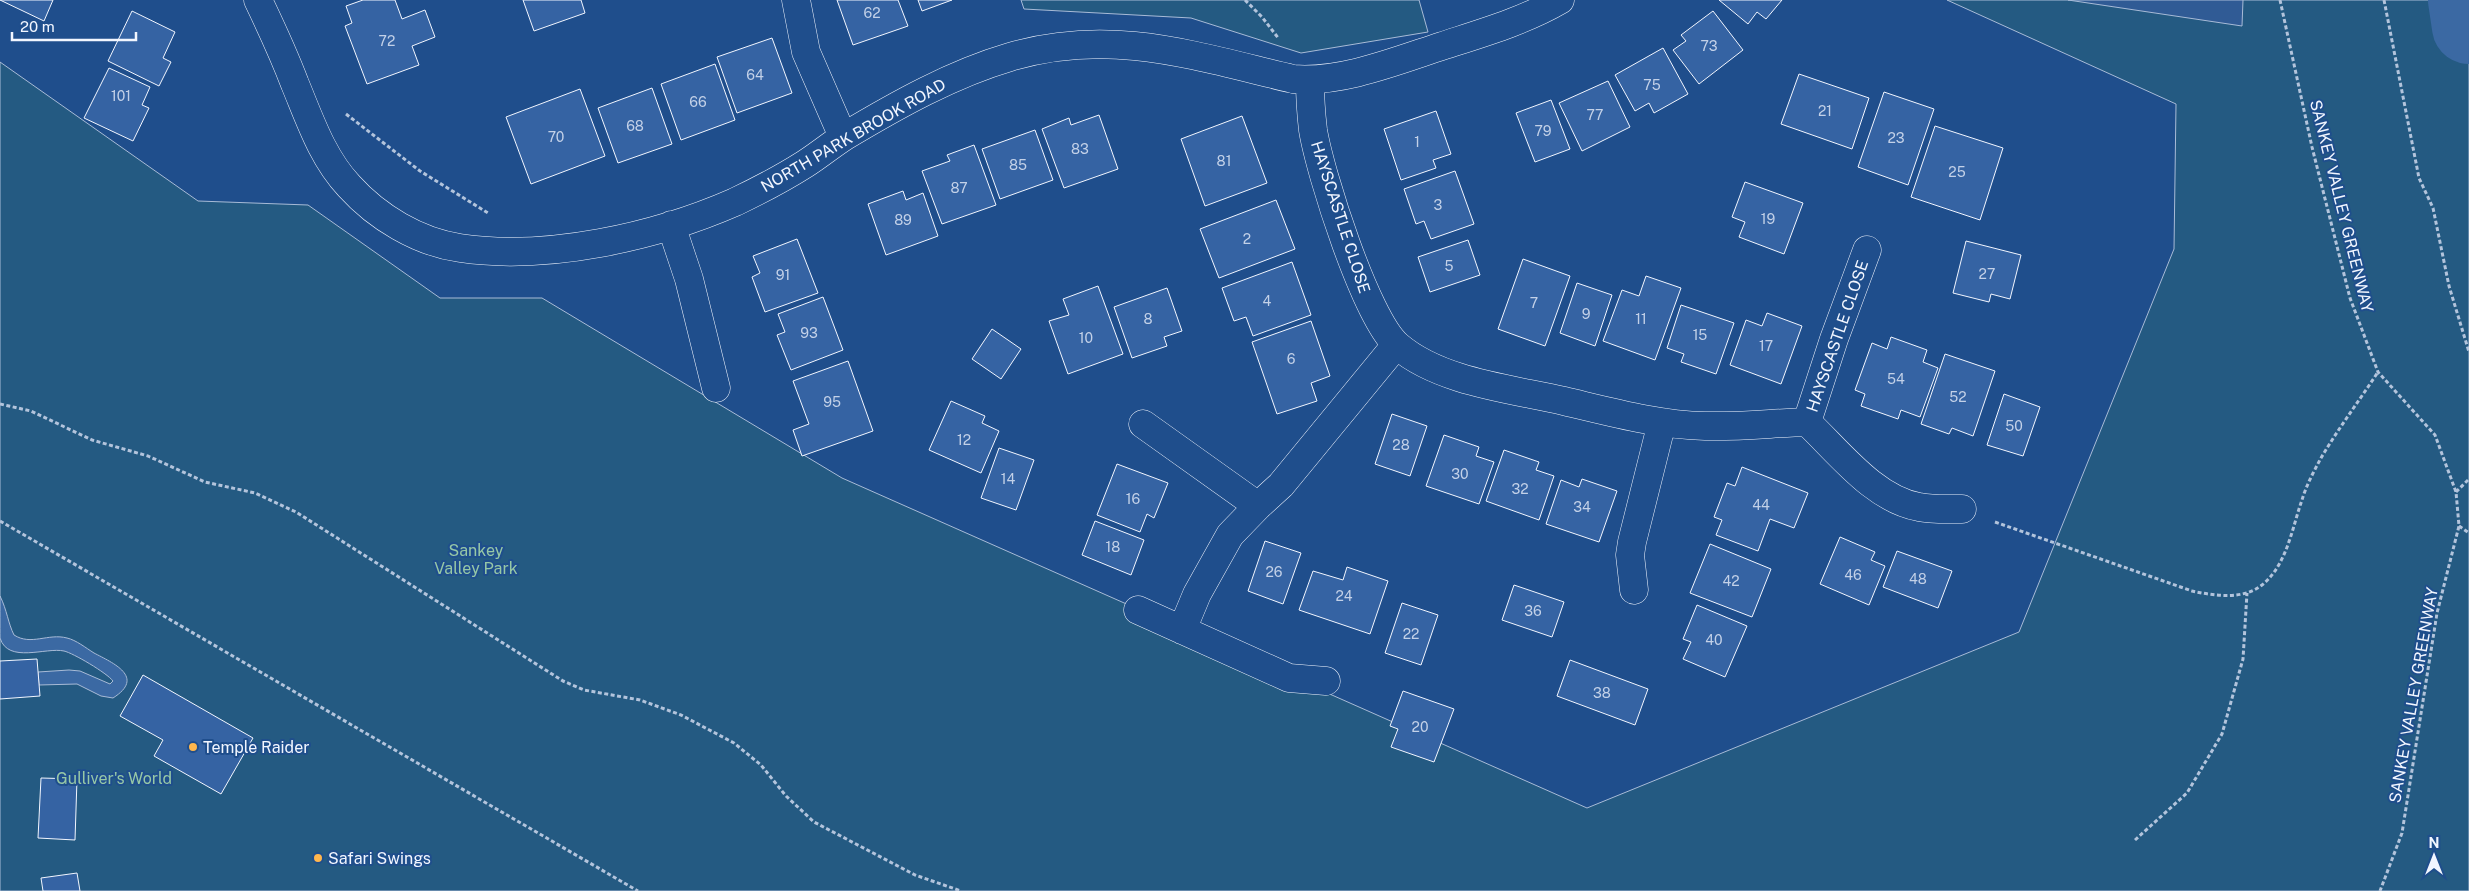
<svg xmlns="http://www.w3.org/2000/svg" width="2469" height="891" viewBox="0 0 2469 891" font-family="'Public Sans',sans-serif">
<rect width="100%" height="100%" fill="#1f4e8c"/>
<path fill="#245a82" stroke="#a8bbd7" d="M1021,0h398l9,32 -127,21 -110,-35 -167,-9z
M1947,0h522v891h-2469v-829l198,139 110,4 132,93h102l300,180 745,330 432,-176 155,-383 2,-145z"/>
<path fill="#305b95" stroke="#a8bbd7" d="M2068,0h175l-1,26z"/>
<path fill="#3b69a3" stroke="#a8bbd7" d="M0,596c7,14 8,27 14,39 17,11 34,-2 53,3 9,2 19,10 27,15 19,10 52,24 19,45l-12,-2 -24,-12 -38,1 -1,-13 31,-2 11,1 30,13 3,-3c-6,-8 -40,-28 -49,-30 -18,-4 -56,13 -64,-13 0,-11 0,-30 0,-42z"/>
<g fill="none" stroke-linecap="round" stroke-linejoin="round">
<path stroke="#3b69a3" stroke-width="74" d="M2465,0l4,27"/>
</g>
<path fill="#3563a3" stroke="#f2f6ff" d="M0,0h53l-9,21z
M363,0h32l7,19 23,-9 10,27 -23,9 7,19 -52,19 -22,-58 7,-3 -6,-17z
M523,0h58l4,13 -51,18z
M837,0h61l10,26 -55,19z
M918,0h34l-30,11z
M1719,0h63l-16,19 -9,-7 -9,12z
M132,11l43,21 -12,26 8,4 -12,24 -51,-25z
M1713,11l30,39 -44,34 -26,-34 13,-9 -5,-6z
M772,38l20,55 -55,20 -20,-56z
M1663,48l25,46 -34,19 -5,-10 -14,8 -20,-36z
M715,64l20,56 -54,20 -20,-56z
M109,68l41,19 -8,18 7,3 -16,33 -49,-23z
M1799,74l70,24 -17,51 -71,-25z
M1608,81l22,46 -48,24 -23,-48z
M652,88l20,56 -54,19 -20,-55z
M580,89l25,67 -74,28 -25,-67z
M1884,92l50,17 -26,76 -50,-18z
M1551,100l19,49 -35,13 -19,-49z
M1436,111l15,43 -18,6 3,8 -35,12 -17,-51z
M1099,115l19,54 -54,19 -22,-59 27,-11 2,7z
M1242,116l25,67 -62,23 -24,-67z
M1935,126l68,22 -23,72 -69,-23z
M1035,130l18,50 -53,19 -18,-50z
M974,145l22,60 -54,19 -20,-53 28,-10 -3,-6z
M1455,171l19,53 -43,15 -7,-18 -8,3 -12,-35z
M1745,182l58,21 -19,51 -45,-17 6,-15 -13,-5z
M903,191l3,9 17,-7 15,43 -52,19 -18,-51z
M1276,200l19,49 -76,29 -19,-49z
M797,239l21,54 -53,19 -13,-35 8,-4 -7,-17z
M1468,240l12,35 -50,17 -12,-35z
M1966,241l55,14 -11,44 -19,-5 -2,8 -36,-9z
M1523,259l47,17 -25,70 -47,-17z
M1292,262l19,53 -58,21 -7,-19 -12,4 -12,-33z
M1646,276l35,12 -26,72 -52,-19 19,-51 17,6z
M1577,283l35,12 -17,51 -35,-13z
M1098,286l25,68 -55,20 -19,-53 20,-6 -6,-16z
M1167,288l15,43 -18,6 3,9 -35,12 -18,-51z
M823,297l20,53 -52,20 -14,-35 8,-3 -7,-18z
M1681,305l53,18 -18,51 -35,-12 3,-8 -17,-6z
M1767,313l35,13 -21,58 -51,-19 16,-45 16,6z
M1311,321l19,55 -19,7 6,18 -40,13 -25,-72z
M992,329l29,20 -20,30 -29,-20z
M1891,337l36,13 -4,12 15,6 -18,49 -19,-7 -3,9 -37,-13 4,-12 -10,-4 17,-47 15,6z
M1945,354l50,17 -22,65 -21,-8 -3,6 -28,-10z
M848,361l25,70 -71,25 -9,-26 16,-6 -16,-43z
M2004,394l36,13 -17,49 -36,-11z
M951,401l34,15 -3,7 17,8 -18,42 -52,-23z
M1392,414l35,12 -17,50 -35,-12z
M1444,435l35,12 -3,9 18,6 -15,42 -53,-18z
M999,448l35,12 -18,50 -35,-12z
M1504,450l35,12 -3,8 18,6 -15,44 -53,-19z
M1117,464l51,19 -14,35 -7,-4 -7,18 -43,-17z
M1742,467l66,26 -14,35 -24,-9 -12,32 -42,-16 6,-15 -8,-3 13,-34 8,3z
M1582,479l35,12 -18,51 -53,-18 15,-44 18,7z
M1095,521l49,19 -13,35 -49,-20z
M1840,537l35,15 -4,8 14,6 -16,39 -49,-21z
M1265,541l36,12 -18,51 -35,-13z
M1710,544l61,25 -19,48 -62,-24z
M1897,551l55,20 -14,37 -55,-21z
M1347,567l41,14 -18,53 -71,-24 14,-39 30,9z
M1514,585l50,17 -12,35 -50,-17z
M1402,603l36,12 -17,50 -36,-12z
M1697,605l50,21 -22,51 -42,-18 8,-17 -8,-3z
M37,659l3,37 -40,3v-38z
M1570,660l78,29 -13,36 -78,-29z
M143,675l110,63 -32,56 -67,-38 9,-16 -43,-24z
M1403,691l51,18 -20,53 -43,-15 7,-18 -8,-3z
M41,778l36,1 -2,61 -37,-2z
M77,873l3,18h-37l-2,-13z"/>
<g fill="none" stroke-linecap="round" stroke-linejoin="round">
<defs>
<path id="minor" d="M258,0c13,27 26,55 37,84 15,36 27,73 54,102 28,31 69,56 111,62 87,13 195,-11 275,-46 23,-11 48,-24 70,-38 14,-9 26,-19 40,-28 52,-31 107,-62 165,-79 101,-30 185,-1 283,22 49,4 103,-18 149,-33 40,-13 82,-25 118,-46
M796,0l10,52 37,85
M1310,81c0,16 1,32 3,49 7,43 53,189 85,216 42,36 114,43 166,55 47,11 94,24 141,25 34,1 69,-3 102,-4
M671,225l18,54 27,109
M1867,250l-33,89 -27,83c32,30 67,77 112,85 14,3 29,2 43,2
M1143,424l115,82 23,-21 115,-140
M1634,590l-4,-35 2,-13 30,-120
M1138,610l151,68 37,3
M1182,630l15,-36 33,-59 28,-29"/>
</defs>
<use href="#minor" stroke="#f2f6ff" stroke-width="29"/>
<path stroke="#b3c4dc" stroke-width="3" stroke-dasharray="4 2.5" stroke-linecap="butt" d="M1245,0l17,17 17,22
M2280,0l32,147 38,151 28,74 57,63 21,57 3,34 -22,87 -35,220 -22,58
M2384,0l35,178 14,30 16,78 20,66
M346,114l74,57 68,42
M0,404l31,7 61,29 56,16 57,26 50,11 41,19 267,169 21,9 56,10 41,15 53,28 27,22 25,31 28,26 101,53 46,16
M2456,492l13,-13
M0,521l638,370
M1995,522l197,69c23,5 51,9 70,-6 25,-20 30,-57 40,-85 4,-14 12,-29 19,-42 17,-29 38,-57 57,-86
M2459,526l10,7
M2135,840l52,-47 35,-59 21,-75 4,-66"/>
<use href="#minor" stroke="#1f4e8c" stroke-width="28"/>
</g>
<g fill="#ffb74d" stroke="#1f4e8c" stroke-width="2">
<circle cx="193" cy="747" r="5"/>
<circle cx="318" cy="858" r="5"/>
</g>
<g text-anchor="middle" stroke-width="4" stroke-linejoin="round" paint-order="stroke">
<g font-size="14" fill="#c3d1e8">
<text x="872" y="18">62</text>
<text x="387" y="46">72</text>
<text x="1709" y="51">73</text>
<text x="755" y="80">64</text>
<text x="1652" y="90">75</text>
<text x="121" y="101">101</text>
<text x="698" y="107">66</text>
<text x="1825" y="116">21</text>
<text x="1595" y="120">77</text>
<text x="635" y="131">68</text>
<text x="1543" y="136">79</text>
<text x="556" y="142">70</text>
<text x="1896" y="143">23</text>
<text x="1417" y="147">1</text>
<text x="1080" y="154">83</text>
<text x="1224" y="166">81</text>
<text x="1018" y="170">85</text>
<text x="1957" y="177">25</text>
<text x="959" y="193">87</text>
<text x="1438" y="210">3</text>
<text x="1768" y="224">19</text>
<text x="903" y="225">89</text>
<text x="1247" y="244">2</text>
<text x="1449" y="271">5</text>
<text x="1987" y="279">27</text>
<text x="783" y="280">91</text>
<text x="1267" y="306">4</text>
<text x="1534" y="308">7</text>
<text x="1586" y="319">9</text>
<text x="1148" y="324">8</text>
<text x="1641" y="324">11</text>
<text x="809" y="338">93</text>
<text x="1700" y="340">15</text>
<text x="1086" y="343">10</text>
<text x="1766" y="351">17</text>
<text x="1291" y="364">6</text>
<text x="1896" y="384">54</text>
<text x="1958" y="402">52</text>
<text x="832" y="407">95</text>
<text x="2014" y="431">50</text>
<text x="964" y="445">12</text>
<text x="1401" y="450">28</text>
<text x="1460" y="479">30</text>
<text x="1008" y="484">14</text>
<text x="1520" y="494">32</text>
<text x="1133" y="504">16</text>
<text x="1761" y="510">44</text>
<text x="1582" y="512">34</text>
<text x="1113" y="552">18</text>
<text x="1274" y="577">26</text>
<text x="1853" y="580">46</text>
<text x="1918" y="584">48</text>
<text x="1731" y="586">42</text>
<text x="1344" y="601">24</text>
<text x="1533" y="616">36</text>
<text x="1411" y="639">22</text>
<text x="1714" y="645">40</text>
<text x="1602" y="698">38</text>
<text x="1420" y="732">20</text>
</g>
<g font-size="16" fill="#f2f6ff" stroke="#1f4e8c">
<text transform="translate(853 135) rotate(-30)" y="6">NORTH PARK BROOK ROAD</text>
<text transform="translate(2342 206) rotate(76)" y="6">SANKEY VALLEY GREENWAY</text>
<text transform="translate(1341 217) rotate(72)" y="6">HAYSCASTLE CLOSE</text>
<text transform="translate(1837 336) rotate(-71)" y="6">HAYSCASTLE CLOSE</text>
<text transform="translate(2413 695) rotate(-80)" y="6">SANKEY VALLEY GREENWAY</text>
</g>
<g font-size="16" fill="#97c8a6" stroke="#1f4e8c">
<text x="476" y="556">Sankey<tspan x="476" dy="18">Valley Park</tspan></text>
<text x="114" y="784">Gulliver's World</text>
</g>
<g font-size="16" fill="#f2f6ff" stroke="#1f4e8c" text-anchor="start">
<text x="203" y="753">Temple Raider</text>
<text x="328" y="864">Safari Swings</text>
</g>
</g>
<g transform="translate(2434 856)" stroke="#1f4e8c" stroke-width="4" paint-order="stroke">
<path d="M0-4L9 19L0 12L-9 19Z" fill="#f2f6ff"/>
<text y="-8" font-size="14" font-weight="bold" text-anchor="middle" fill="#f2f6ff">N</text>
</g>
<path d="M12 32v8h124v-8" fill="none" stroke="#f2f6ff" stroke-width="2.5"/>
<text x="20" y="32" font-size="15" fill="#f2f6ff" stroke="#1f4e8c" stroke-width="4" paint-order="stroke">20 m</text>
</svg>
